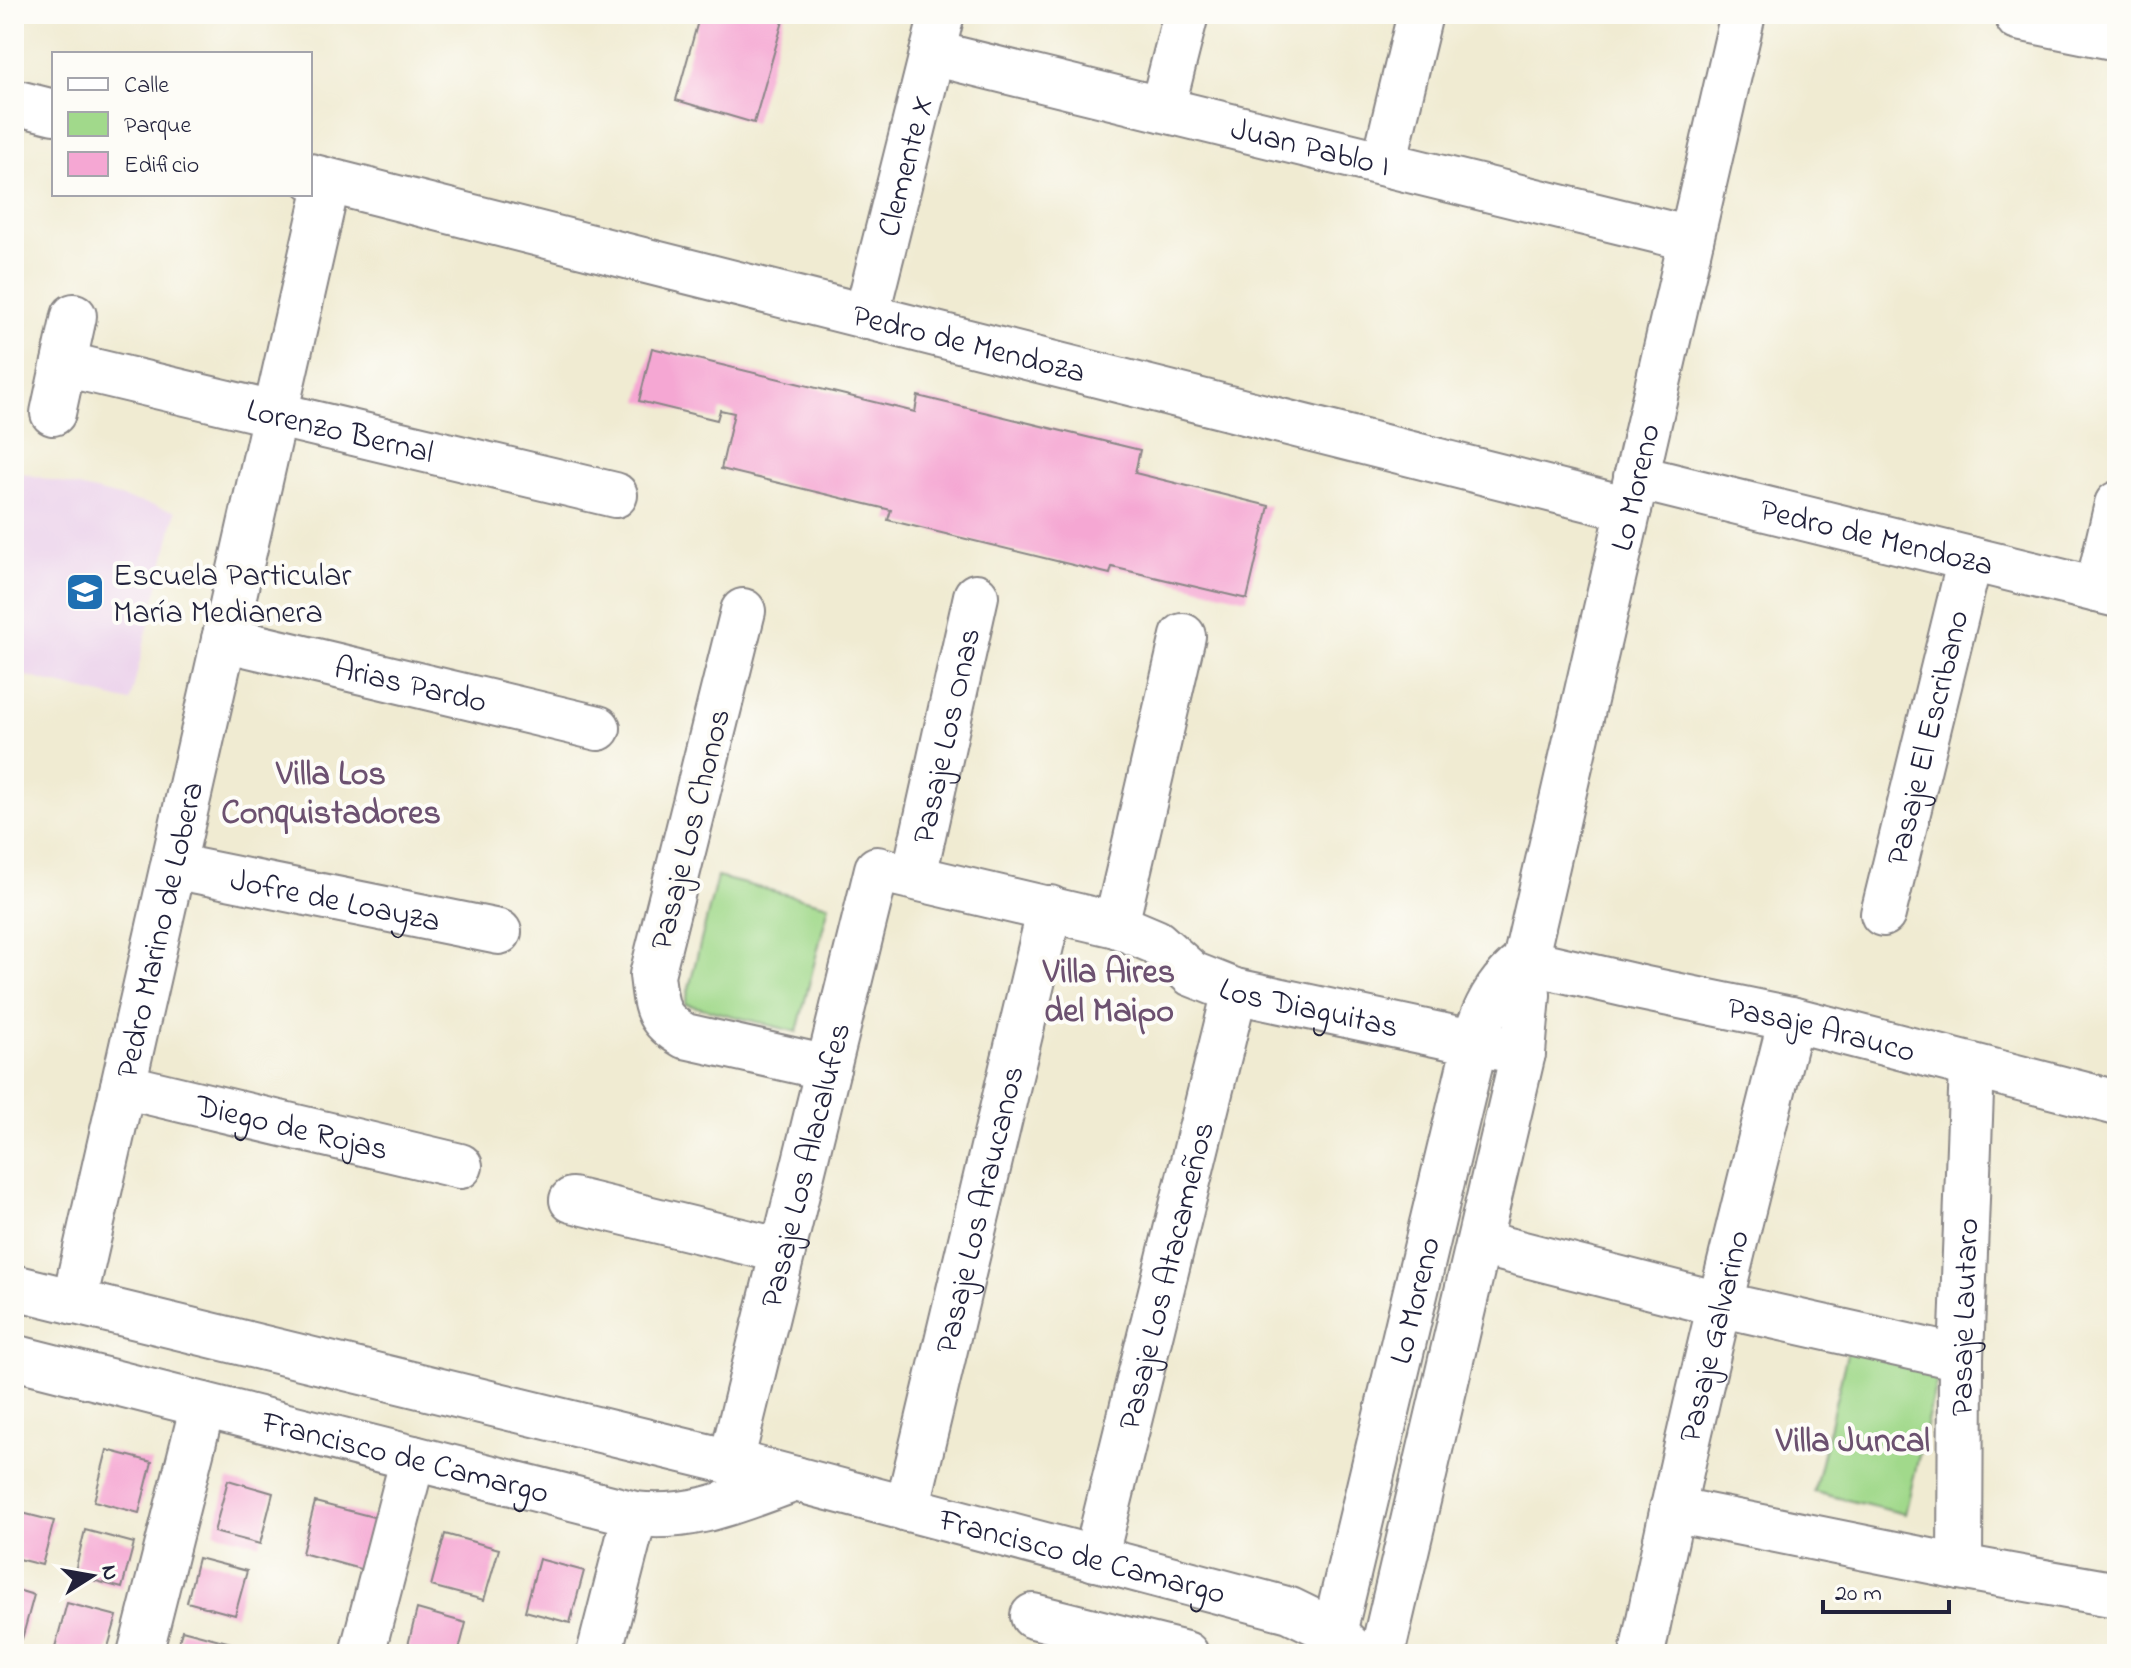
<svg xmlns="http://www.w3.org/2000/svg" width="2131" height="1668" viewBox="0 0 2131 1668" font-family="'Indie Flower',sans-serif">
<rect width="100%" height="100%" fill="#fdfcf7"/>
<filter id="ink" filterUnits="userSpaceOnUse"><feTurbulence type="fractalNoise" baseFrequency=".0125" numOctaves="2"/><feDisplacementMap in="SourceGraphic" scale="16" xChannelSelector="R" yChannelSelector="G"/><feConvolveMatrix kernelMatrix="1 2 1 2 8 2 1 2 1" color-interpolation-filters="sRGB"/></filter>
<filter id="wash" filterUnits="userSpaceOnUse"><feTurbulence type="fractalNoise" baseFrequency=".006" numOctaves="4" result="noise"/><feDisplacementMap in="SourceGraphic" scale="32" xChannelSelector="R" yChannelSelector="G"/><feGaussianBlur stdDeviation="1.8" result="paint"/><feColorMatrix in="noise" values="0 0 0 0 0 0 0 0 0 0 0 0 0 0 0 0 0 1.4 0 .05"/><feComposite in="paint" operator="in"/></filter>
<g filter="url(#wash)">
<rect width="100%" height="100%" fill="#f0ebd2"/>
<path fill="#ebd1eb" d="M14,471l162,40 -46,191 -116,-29z"/>
<path fill="#a1d98b" stroke="#627e63" stroke-width="2" d="M717,877l112,28 -32,127 -112,-28z
M1849,1345l91,22 -35,147 -91,-22z"/>
<g id="blocks">
<path fill="#f5a7d3" d="M700,14h85l-31,109 -78,-23z
M652,348l263,64 3,-16 222,54 -5,23 134,33 -22,93 -135,-32 -2,7 -222,-54 3,-10 -170,-41 13,-56 -14,-3 -3,10 -78,-19z
M107,1450l45,12 -13,51 -45,-12z
M228,1480l45,13 -13,51 -46,-12z
M315,1502l70,18 -14,52 -69,-19z
M14,1511l40,10 -12,44 -28,-7z
M85,1530l49,13 -12,45 -48,-13z
M445,1534l54,15 -15,51 -53,-14z
M198,1558l49,13 -12,44 -48,-13z
M539,1559l45,12 -14,52 -45,-12z
M14,1589l20,6 -12,44 -8,-3z
M67,1603l50,13 -11,38h-26l-25,-7z
M417,1609l49,14 -8,31 -52,-1z
M182,1630l49,13 -3,11h-52z"/>
</g>
</g>
<g filter="url(#ink)">
<use href="#blocks" fill-opacity="0" stroke="#898686" stroke-width="2"/>
<g fill="none" stroke-linecap="round" stroke-linejoin="round">
<defs>
<g id="minor">
<path d="M2018,18l99,20"/>
<path id="s1" d="M932,53l759,186"/>
<path d="M14,102l40,10"/>
<path d="M1162,109l24,-95"/>
<path d="M1384,163l36,-149"/>
<path id="s2" d="M310,176l1319,333"/>
<path id="s3" d="M866,317l76,-303"/>
<path id="s4" d="M64,364l551,131"/>
<path d="M53,413l21,-97"/>
<path id="s5" d="M1636,477l481,118"/>
<path d="M2097,590l20,-86"/>
<path d="M743,611l-91,364c4,32 3,44 33,61l143,32"/>
<path id="s6" d="M224,639l374,89"/>
<path id="s7" d="M173,866l326,66"/>
<path id="s8" d="M914,876l62,-280"/>
<path id="s9" d="M1883,914l87,-355"/>
<path d="M1116,925l67,-289"/>
<path id="s10" d="M1525,961l116,27 150,31 326,84"/>
<path id="s11" d="M123,1086l337,80"/>
<path d="M572,1200l211,51"/>
<path d="M1480,1243l239,61 242,54"/>
<path id="s12" d="M74,1302l254,-1121"/>
<path id="s13" d="M731,1462l146,-593 239,56 40,17 36,32 43,17 288,62"/>
<path id="s14" d="M907,1509l143,-601"/>
<path d="M1672,1509l288,58 157,28"/>
<path id="s15" d="M1095,1559l140,-568"/>
<path id="s16" d="M1960,1567l1,-209 11,-292"/>
<path d="M1033,1616l153,38"/>
<path d="M1333,1631l23,23"/>
<path d="M140,1654l63,-249"/>
<path d="M362,1654l51,-196"/>
<path d="M599,1654l36,-140"/>
<path id="s17" d="M1642,1654c43,-213 95,-424 149,-635"/>
</g>
<g id="tertiary">
<path id="s18" d="M14,1287l717,175 559,148 43,21"/>
<path id="s19" d="M14,1357l621,157c60,7 106,-16 161,-35"/>
<path id="s20" d="M1329,1654l150,-627c10,-28 23,-48 46,-66"/>
<path id="s21" d="M1382,1654l141,-601 5,-58 -3,-34 218,-947"/>
</g>
</defs>
<use href="#minor" stroke="#898686" stroke-width="48"/>
<use href="#tertiary" stroke="#898686" stroke-width="48"/>
<use href="#minor" stroke="#fff" stroke-width="44"/>
<use href="#tertiary" stroke="#fff" stroke-width="44"/>
</g>
</g>
<defs>
<symbol id="school-square" viewBox="-11 -11 22 22"><rect x="-9" y="-9" width="18" height="18" rx="4" fill="#1f6fb2" stroke="#fdfcf7"/><path d="M0-5L7-2L0 1L-7-2ZM-4 1L0 2.5L4 1V4Q0 6-4 4Z" fill="#fff"/></symbol>
</defs>
<g fill-rule="evenodd">
<use href="#school-square" x="63" y="570" width="44" height="44"/>
</g>
<g text-anchor="middle" stroke-width="8" stroke-linejoin="round" paint-order="stroke">
<g font-size="32" fill="#22223b" stroke="#fdfcf7">
<text dy="11" stroke="none"><textPath href="#s1" startOffset="390">Juan Pablo I</textPath></text>
<text dy="11" stroke="none"><textPath href="#s3" startOffset="156">Clemente X</textPath></text>
<text dy="11" stroke="none"><textPath href="#s2" startOffset="680">Pedro de Mendoza</textPath></text>
<text dy="11" stroke="none"><textPath href="#s4" startOffset="284">Lorenzo Bernal</textPath></text>
<text dy="11" stroke="none"><textPath href="#s21" startOffset="1196">Lo Moreno</textPath></text>
<text dy="11" stroke="none"><textPath href="#s5" startOffset="248">Pedro de Mendoza</textPath></text>
<text dy="11" stroke="none"><textPath href="#s6" startOffset="192">Arias Pardo</textPath></text>
<text dy="11" stroke="none"><textPath href="#s8" startOffset="144">Pasaje Los Onas</textPath></text>
<text dy="11" stroke="none"><textPath href="#s9" startOffset="182">Pasaje El Escribano</textPath></text>
<text transform="translate(689 829) rotate(-76)" y="11">Pasaje Los Chonos</text>
<text dy="11" stroke="none"><textPath href="#s7" startOffset="166">Jofre de Loayza</textPath></text>
<text dy="11" stroke="none"><textPath href="#s12" startOffset="382">Pedro Marino de Lobera</textPath></text>
<text dy="11" stroke="none"><textPath href="#s13" startOffset="1070">Los Diaguitas</textPath></text>
<text dy="11" stroke="none"><textPath href="#s10" startOffset="304">Pasaje Arauco</textPath></text>
<text dy="11" stroke="none"><textPath href="#s11" startOffset="174">Diego de Rojas</textPath></text>
<text dy="11" stroke="none"><textPath href="#s13" startOffset="306">Pasaje Los Alacalufes</textPath></text>
<text dy="11" stroke="none"><textPath href="#s14" startOffset="308">Pasaje Los Araucanos</textPath></text>
<text dy="11" stroke="none"><textPath href="#s15" startOffset="292">Pasaje Los Atacameños</textPath></text>
<text dy="11" stroke="none"><textPath href="#s20" startOffset="364">Lo Moreno</textPath></text>
<text dy="11" stroke="none"><textPath href="#s16" startOffset="250">Pasaje Lautaro</textPath></text>
<text dy="11" stroke="none"><textPath href="#s17" startOffset="326">Pasaje Galvarino</textPath></text>
<text dy="11" stroke="none"><textPath href="#s19" startOffset="404">Francisco de Camargo</textPath></text>
<text dy="11" stroke="none"><textPath href="#s18" startOffset="1102">Francisco de Camargo</textPath></text>
</g>
<g font-size="32" fill="#22223b" stroke="#fdfcf7" text-anchor="start">
<text x="113" y="585">Escuela Particular<tspan x="113" dy="37">María Medianera</tspan></text>
</g>
<g font-size="34" font-weight="bold" fill="#6c5170" stroke="#fdfcf7">
<text x="331" y="784">Villa Los<tspan x="331" dy="39">Conquistadores</tspan></text>
<text x="1109" y="982">Villa Aires<tspan x="1109" dy="39">del Maipo</tspan></text>
<text x="1853" y="1451">Villa Juncal</text>
</g>
</g>
<rect width="2131" height="1668" fill="none" stroke="#fdfcf7" stroke-width="48"/>
<rect x="52" y="52" width="260" height="144" fill="#fdfcf7" stroke="#a5a5ac" stroke-width="2"/>
<rect x="68" y="78" width="40" height="12" fill="#ffffff" stroke="#a5a5ac" stroke-width="2"/>
<text x="124" y="92" font-size="24" fill="#22223b">Calle</text>
<rect x="68" y="112" width="40" height="24" fill="#a1d98b" stroke="#a5a5ac" stroke-width="2"/>
<text x="124" y="132" font-size="24" fill="#22223b">Parque</text>
<rect x="68" y="152" width="40" height="24" fill="#f5a7d3" stroke="#a5a5ac" stroke-width="2"/>
<text x="124" y="172" font-size="24" fill="#22223b">Edificio</text>
<g transform="translate(92 1576) rotate(79)" stroke="#fdfcf7" stroke-width="6" paint-order="stroke">
<path d="M0-6L14 30L0 20L-14 30Z" fill="#22223b"/>
<text y="-12" font-size="22" font-weight="bold" text-anchor="middle" fill="#22223b">N</text>
</g>
<path d="M1823 1600v12h126v-12" fill="none" stroke="#22223b" stroke-width="4"/>
<text x="1835" y="1600" font-size="24" fill="#22223b" stroke="#fdfcf7" stroke-width="6" paint-order="stroke">20 m</text>
</svg>
